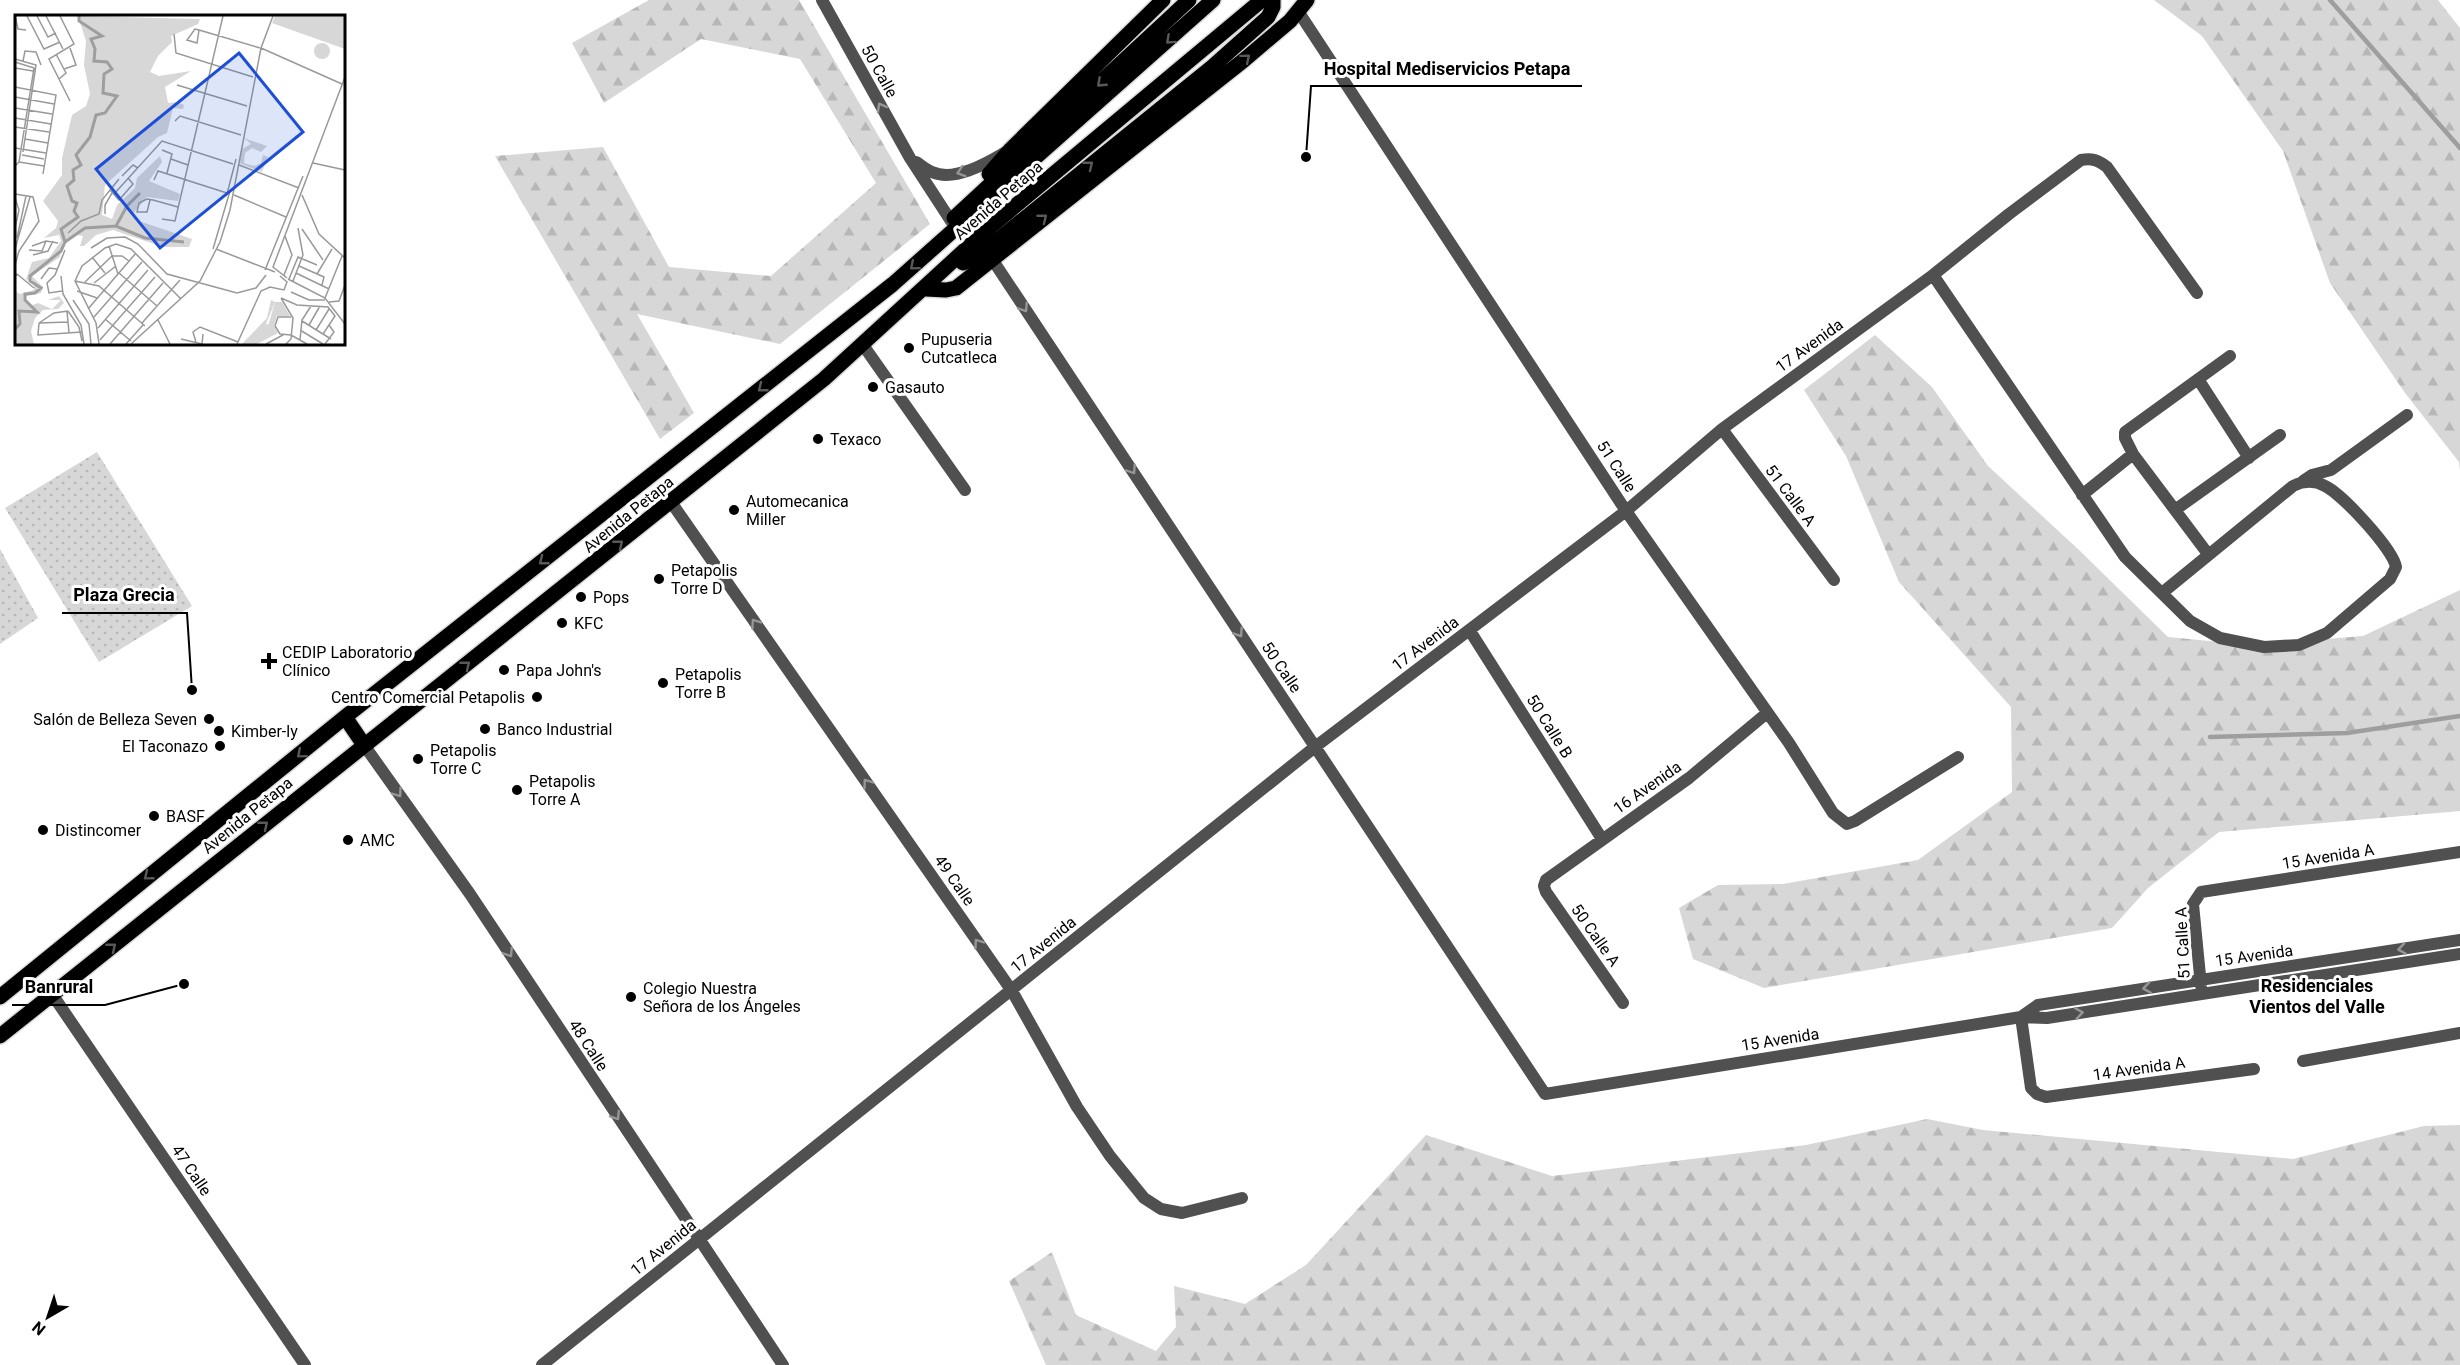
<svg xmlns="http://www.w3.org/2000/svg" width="2460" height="1365" viewBox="0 0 2460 1365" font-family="Roboto,sans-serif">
<defs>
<pattern id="grass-dots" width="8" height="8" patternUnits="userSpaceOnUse" patternTransform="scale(1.5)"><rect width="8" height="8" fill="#d7d7d7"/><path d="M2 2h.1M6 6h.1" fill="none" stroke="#b7b7b7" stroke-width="1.8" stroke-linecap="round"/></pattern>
<pattern id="forest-firs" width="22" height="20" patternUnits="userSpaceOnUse" patternTransform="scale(1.5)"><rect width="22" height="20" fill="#d7d7d7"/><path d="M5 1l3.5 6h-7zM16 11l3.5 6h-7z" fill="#b7b7b7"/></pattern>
</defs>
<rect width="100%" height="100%" fill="#fff"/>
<path fill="url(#grass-dots)" d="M97,452l95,154 -93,56 -94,-154z
M0,549l38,69 -38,26z"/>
<path fill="url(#forest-firs)" d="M649,0h150l131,224 -150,120 -143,-30 57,99 -34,26 -165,-283 108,-9 66,120 102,9 105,-93 -76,-124 -99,-20 -97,64 -32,-60z
M2154,0h284l22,28v443l-1,-9 -54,-69 -75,-110 -47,-132 -81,-115z
M1875,335l57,52 56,79 91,84 89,87 83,8 112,-9 97,-46v221l-241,21 -71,56 -36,40 -348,60 -71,-29 -14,-51 39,-23 65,-1 135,-24 94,-68 -1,-85 -112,-125 -53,-126 -42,-66z
M1927,1119l56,11 310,29 131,-33 36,-1v240h-1414l-37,-84 43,-29 24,63 80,36 20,-24 -2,-41 71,18 61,-39 120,-130 126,41 254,-31z"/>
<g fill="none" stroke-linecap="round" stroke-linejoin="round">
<path stroke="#9e9e9e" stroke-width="4.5" d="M2330,0l130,148
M2210,737l137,-4 113,-17"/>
<defs>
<path id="primary" d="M989,174l22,-25 152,-149
M954,218l235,-218
M963,263l36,-24 213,-172 56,-50 5,-10v-7
M926,289l20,1 10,-2 288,-228 46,-39 17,-21
M345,717l19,28
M0,997l345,-280 548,-433 320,-284
M0,1036l824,-657 166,-152 272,-227"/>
</defs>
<use href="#primary" stroke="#dbdbdb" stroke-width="18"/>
<path stroke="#505050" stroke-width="12" d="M822,0l88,158 41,63
M1298,11l328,500 163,232 44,70 14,11 8,-3 103,-64
M916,162c5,3 10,8 16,10 22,10 53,-8 72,-19
M992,259l553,835 476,-77 26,1 413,-64
M1933,275l192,282 65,64 30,17 44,9 35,-2 28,-12 63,-54 6,-12c-3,-18 -54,-73 -71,-81 -11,-6 -22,-5 -32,0l-131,107
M863,345l102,145
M2198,379l51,79
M1722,429l112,151
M2303,481l9,-6 19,-5 76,-55
M2082,495l51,-41
M671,502l341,489 65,116 33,49 34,42 17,11 21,4 60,-15
M2175,510l105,-75
M2208,554l-75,-100 -8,-16v-6l105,-76
M1470,631l132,208
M364,745l106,149 313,471
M2201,986l-8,-82 8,-12 259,-40
M52,994l253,371
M1623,1003l-77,-111 -2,-6 2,-6 143,-102 78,-65
M2021,1017l17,-12 422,-65
M2021,1017l10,71 6,6 9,3 208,-28
M2303,1061l157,-28
M542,1365l773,-618 311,-236 96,-82 211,-154 76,-61 72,-54c11,-2 17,0 26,7l90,126"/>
<use href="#primary" stroke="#000" stroke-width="15"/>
</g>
<defs><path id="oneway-chevron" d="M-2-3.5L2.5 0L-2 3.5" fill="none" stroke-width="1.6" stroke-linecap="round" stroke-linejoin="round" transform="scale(1.5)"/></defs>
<g stroke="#595959">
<use href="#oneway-chevron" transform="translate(1170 40) rotate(138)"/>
<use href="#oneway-chevron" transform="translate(1246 58) rotate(-40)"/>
<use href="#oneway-chevron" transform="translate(1101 83) rotate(137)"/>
<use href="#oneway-chevron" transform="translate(1089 165) rotate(-39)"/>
<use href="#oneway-chevron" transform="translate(1043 218) rotate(-38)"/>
<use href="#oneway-chevron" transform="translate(914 266) rotate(140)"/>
<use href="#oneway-chevron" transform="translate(762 388) rotate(141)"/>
<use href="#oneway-chevron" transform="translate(619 544) rotate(-39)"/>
<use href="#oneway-chevron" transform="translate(543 561) rotate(142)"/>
<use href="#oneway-chevron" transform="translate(466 665) rotate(-39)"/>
<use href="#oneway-chevron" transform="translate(301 754) rotate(140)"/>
<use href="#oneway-chevron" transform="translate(264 825) rotate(-39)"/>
<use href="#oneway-chevron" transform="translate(148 876) rotate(141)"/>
<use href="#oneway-chevron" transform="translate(112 947) rotate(-39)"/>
</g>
<g stroke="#969696">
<use href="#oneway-chevron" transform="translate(881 107) rotate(-119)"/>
<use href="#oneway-chevron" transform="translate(961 172) rotate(163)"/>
<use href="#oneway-chevron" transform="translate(1024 308) rotate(57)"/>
<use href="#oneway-chevron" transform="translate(1132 470) rotate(56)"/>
<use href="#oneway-chevron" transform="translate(755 623) rotate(-125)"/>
<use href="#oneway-chevron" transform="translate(1239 633) rotate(56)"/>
<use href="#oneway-chevron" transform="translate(867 783) rotate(-125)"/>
<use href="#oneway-chevron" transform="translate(398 793) rotate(55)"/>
<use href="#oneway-chevron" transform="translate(978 943) rotate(-125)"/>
<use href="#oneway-chevron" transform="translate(2402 949) rotate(171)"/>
<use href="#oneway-chevron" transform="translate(509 953) rotate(57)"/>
<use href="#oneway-chevron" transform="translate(2147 988) rotate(171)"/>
<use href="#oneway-chevron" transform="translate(2079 1013) rotate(-9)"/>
<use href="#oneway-chevron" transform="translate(616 1116) rotate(57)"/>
</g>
<g fill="#000" stroke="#fff" stroke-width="2">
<circle cx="909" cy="348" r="6"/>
<circle cx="873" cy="387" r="6"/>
<circle cx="818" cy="439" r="6"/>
<circle cx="734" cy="510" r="6"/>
<circle cx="659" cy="579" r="6"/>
<circle cx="581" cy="597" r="6"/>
<circle cx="562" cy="623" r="6"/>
<path d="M266 652h6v6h6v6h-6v6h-6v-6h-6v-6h6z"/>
<circle cx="504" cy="670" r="6"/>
<circle cx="663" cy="683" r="6"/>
<circle cx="537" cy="697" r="6"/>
<circle cx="209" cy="719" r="6"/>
<circle cx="485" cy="729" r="6"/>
<circle cx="219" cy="731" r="6"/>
<circle cx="220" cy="746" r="6"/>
<circle cx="418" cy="759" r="6"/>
<circle cx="517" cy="790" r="6"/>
<circle cx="154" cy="816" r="6"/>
<circle cx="43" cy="830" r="6"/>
<circle cx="348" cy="840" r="6"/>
<circle cx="631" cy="997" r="6"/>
</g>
<g text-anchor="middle" stroke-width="6" stroke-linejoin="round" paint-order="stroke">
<g font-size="16" fill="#000" stroke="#fff">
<text transform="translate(880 71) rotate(61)" y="6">50 Calle</text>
<text transform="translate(998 200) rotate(-41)" y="6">Avenida Petapa</text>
<text transform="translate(1809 345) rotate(-36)" y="6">17 Avenida</text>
<text transform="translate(1617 466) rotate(57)" y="6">51 Calle</text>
<text transform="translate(1791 495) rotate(53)" y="6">51 Calle A</text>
<text transform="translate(628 514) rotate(-39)" y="6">Avenida Petapa</text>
<text transform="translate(1425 643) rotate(-37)" y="6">17 Avenida</text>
<text transform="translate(1282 667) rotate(56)" y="6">50 Calle</text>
<text transform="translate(1550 726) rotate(58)" y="6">50 Calle B</text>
<text transform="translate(1647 787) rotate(-35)" y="6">16 Avenida</text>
<text transform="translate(247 815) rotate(-39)" y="6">Avenida Petapa</text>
<text transform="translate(2328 856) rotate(-9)" y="6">15 Avenida A</text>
<text transform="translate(955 880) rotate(55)" y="6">49 Calle</text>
<text transform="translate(1596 935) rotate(55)" y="6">50 Calle A</text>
<text transform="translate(2182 943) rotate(-93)" y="6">51 Calle A</text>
<text transform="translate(1043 944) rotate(-39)" y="6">17 Avenida</text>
<text transform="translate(2254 955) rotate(-8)" y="6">15 Avenida</text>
<text transform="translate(1780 1039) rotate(-9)" y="6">15 Avenida</text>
<text transform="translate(589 1045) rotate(57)" y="6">48 Calle</text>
<text transform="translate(2139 1068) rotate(-8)" y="6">14 Avenida A</text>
<text transform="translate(192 1170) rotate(56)" y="6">47 Calle</text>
<text transform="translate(663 1247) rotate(-39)" y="6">17 Avenida</text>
</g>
<g font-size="16" fill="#000" stroke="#fff" text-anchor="start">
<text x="921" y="345">Pupuseria<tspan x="921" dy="18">Cutcatleca</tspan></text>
<text x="885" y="393">Gasauto</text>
<text x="830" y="445">Texaco</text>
<text x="746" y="507">Automecanica<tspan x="746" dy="18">Miller</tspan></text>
<text x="671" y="576">Petapolis<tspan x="671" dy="18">Torre D</tspan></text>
<text x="593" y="603">Pops</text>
<text x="574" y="629">KFC</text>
<text x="282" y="658">CEDIP Laboratorio<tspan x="282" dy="18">Clínico</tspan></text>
<text x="516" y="676">Papa John's</text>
<text x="675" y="680">Petapolis<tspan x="675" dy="18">Torre B</tspan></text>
<text x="525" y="703" text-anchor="end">Centro Comercial Petapolis</text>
<text x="197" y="725" text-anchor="end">Salón de Belleza Seven</text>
<text x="497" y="735">Banco Industrial</text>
<text x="231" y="737">Kimber-ly</text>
<text x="208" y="752" text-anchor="end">El Taconazo</text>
<text x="430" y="756">Petapolis<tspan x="430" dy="18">Torre C</tspan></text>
<text x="529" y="787">Petapolis<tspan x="529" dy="18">Torre A</tspan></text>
<text x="166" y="822">BASF</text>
<text x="55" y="836">Distincomer</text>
<text x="360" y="846">AMC</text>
<text x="643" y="994">Colegio Nuestra<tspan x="643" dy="18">Señora de los Ángeles</tspan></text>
</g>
<g font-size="18" font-weight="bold" fill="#000" stroke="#fff">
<text x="2317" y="992">Residenciales<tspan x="2317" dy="21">Vientos del Valle</tspan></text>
</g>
</g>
<g transform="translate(15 15)">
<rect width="330" height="330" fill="#fff"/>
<path d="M260,1h70v33l-73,-26zM260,287h7l8,14h-13l-3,10h-6z" fill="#d7d7d7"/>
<path d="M63,1l122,3 -2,5 -27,12 1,6 -14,14 -8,16 9,4 32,-5 -26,16 3,16 9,-1 7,3 -1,4 -10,-1 -6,25 -9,4 -53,48 -3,30 10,4 5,-14 18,-17 2,-10 23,-22 2,6 -13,19 31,13 -2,7 -31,-4 -15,18 7,6 53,18 -3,8h-26l-50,-17 -17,5 -12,11h-4l3,-10 -6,-1 -14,7 -3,15 -28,19 11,11 -2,6 -18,4 7,9 8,-3 14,6 9,-9h-13l11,-4 5,7 -6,6 -15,1 -8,8 -4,13 3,13h-19v-53l5,3 14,-4v-5l-8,-6 6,-17 17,-4 12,-17 -2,-6 -15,3 12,-10 2,-7 -15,-20 19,-26v-17l10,-43 14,-9 4,-12 -6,-29 2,-24zM229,123l23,8 -6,6 -9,-4 -7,5 -1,10 10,3 7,-3 2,-8 5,2 -6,15 -23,-9 3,-14 9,-5zM256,285l4,2 -9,22 8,2 4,7 -21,11h-15l25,-26z" fill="#d7d7d7"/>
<path d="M303 10a8 8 0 1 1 16 0a8 8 0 1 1-16 0ZM299 36a8 8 0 1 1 16 0a8 8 0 1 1-16 0Z" fill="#d7d7d7"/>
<path fill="none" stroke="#9e9e9e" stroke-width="3" d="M101,211l11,-20 13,-13M50,227l20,-14 31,-2 29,12 39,4M0,314l5,-5 -1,-13 18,1 -12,-12v-6l10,-1 6,-5 -11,-7v-5l31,-25 4,-9 -4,-13 17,-12 -4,-6 3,-8 -5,-2 -5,-15 7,-6 -1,-10 8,-5 -5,-10 14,-18 6,-22 9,-2 12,-17 -14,-3 1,-19 8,-5 -5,-7 -13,-1 1,-12 -4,-10 11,-3 -23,-15v-5"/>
<path fill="none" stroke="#999" stroke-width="1.5" d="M0,1l3,13 8,1M12,1l17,33 16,-7M22,1l11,21 8,-4M31,1l17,33M45,1l14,28 -25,15 21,42M184,15l-2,13 -10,-3 8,-11 4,1 61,18M159,19l2,19 77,24M246,33l81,36M41,39l10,19 -7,6M0,44l21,6 -13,87M8,46l2,-10 11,1 5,13M0,47l19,6 -15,94 -4,4M0,53l18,3M49,54l12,-4 -6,-17M162,70l70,21M0,72l41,8 -13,79M0,82l39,7M0,93l37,6M0,103l36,6M160,106l5,-5 61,19M0,112l34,5M10,124l23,4M0,133l31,5M147,135l10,4 -5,19M7,140l22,4M156,144l17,6M4,147l25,4M298,148l32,7M224,150l60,23M107,161l11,-11 5,3M139,165l4,-9 69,22M95,175l9,10 14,-16 -5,-6M0,179l18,3 6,24 -20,30 -4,14M99,179l48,-53 71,23M212,179l9,-35M219,180l52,22M287,180l17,39 26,24M0,183l4,12 -4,18M135,185l-3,12h-10l2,-9 8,-4 6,1 25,7M90,199v-9l7,-12M147,204l13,2 48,-205M287,214l21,31M53,218l13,-12 18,-7 3,-14 17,-21M2,223l9,-42M17,231l14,-5 12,2M94,231l9,28M76,233l16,-10 18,-1 13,7 29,30 70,19 19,-5 10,-13M0,234l15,-52M198,234l17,-58M201,234l59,23M14,235l13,1 4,-10M18,240l15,-4 5,-10M77,242l13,16M284,251l25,11 -2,8M250,255l38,-94M104,258l38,33M281,258l33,16M302,259l15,-25M269,260l8,-20 -7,-19M46,261l2,18 18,31 3,19M0,262l2,-3 17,14M272,263l-14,-11 72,-190M26,264l8,-11 8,1M273,264l37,19 20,26M274,264l9,-22 19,8M60,266l24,5 46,40M278,266l10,-26 -5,-27M70,267l27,-26h10l7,5M79,268l22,-17M47,276l-13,2 -2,-10 8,-8 10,-25M62,276l20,7M276,277l18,8h16M266,283l16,7 31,2 7,9 -12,18M266,283l12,20 -2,21 -5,5M310,283l17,-42M58,285l16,24 2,20M314,287l10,-1 6,-16M73,294l48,-56M52,296l2,22M53,296l11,16 3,14M79,302l48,-55M90,304l26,22M143,305l12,24M287,306l29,18M24,308l-1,12 44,-3M24,308l15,-10 14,-2M24,308l29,-1M127,308l38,-43M294,310l11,-19M260,311l5,8 11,1 16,9M260,311l3,-9h13M83,313l50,-58M285,315l23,14M301,315l13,-21M166,324l21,5 1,-10M85,325l55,-63M285,325l2,-20 9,-14M181,327l-3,-10 7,-5 38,15M84,329l-3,-21 -21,-42 7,-15 23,-18 11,-4 15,5 50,50M95,329l53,-61M111,329l17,-19M116,329l69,-63 20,-39 10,-32 31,-162 12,-32M222,329l24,-53 9,-4 14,3 3,-8 -7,-6M251,329l17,-9M310,329l9,-12 -5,-7"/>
<path fill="#1d4ed8" fill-opacity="0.15" stroke="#1d4ed8" stroke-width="3" d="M224,38l64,79 -143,116 -64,-79z"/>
<rect width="330" height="330" fill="none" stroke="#000" stroke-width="3"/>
</g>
<path fill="none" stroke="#000" stroke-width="2" d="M1306 157L1311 86H1582M192 690L187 613H62M184 984L105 1005H12"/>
<g fill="#000" stroke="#fff" stroke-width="2">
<circle cx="1306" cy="157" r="6"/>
<circle cx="192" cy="690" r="6"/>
<circle cx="184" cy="984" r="6"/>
</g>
<g font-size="18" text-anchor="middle" font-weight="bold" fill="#000" stroke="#fff" stroke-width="6" stroke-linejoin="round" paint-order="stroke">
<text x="1447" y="75">Hospital Mediservicios Petapa</text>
<text x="124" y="601">Plaza Grecia</text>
<text x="59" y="993">Banrural</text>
</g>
<g transform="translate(48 1317) rotate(219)" stroke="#ffffff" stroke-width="4.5" paint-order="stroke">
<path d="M0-4.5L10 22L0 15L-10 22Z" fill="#000000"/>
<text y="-9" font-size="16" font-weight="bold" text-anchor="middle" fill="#000000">N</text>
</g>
</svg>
